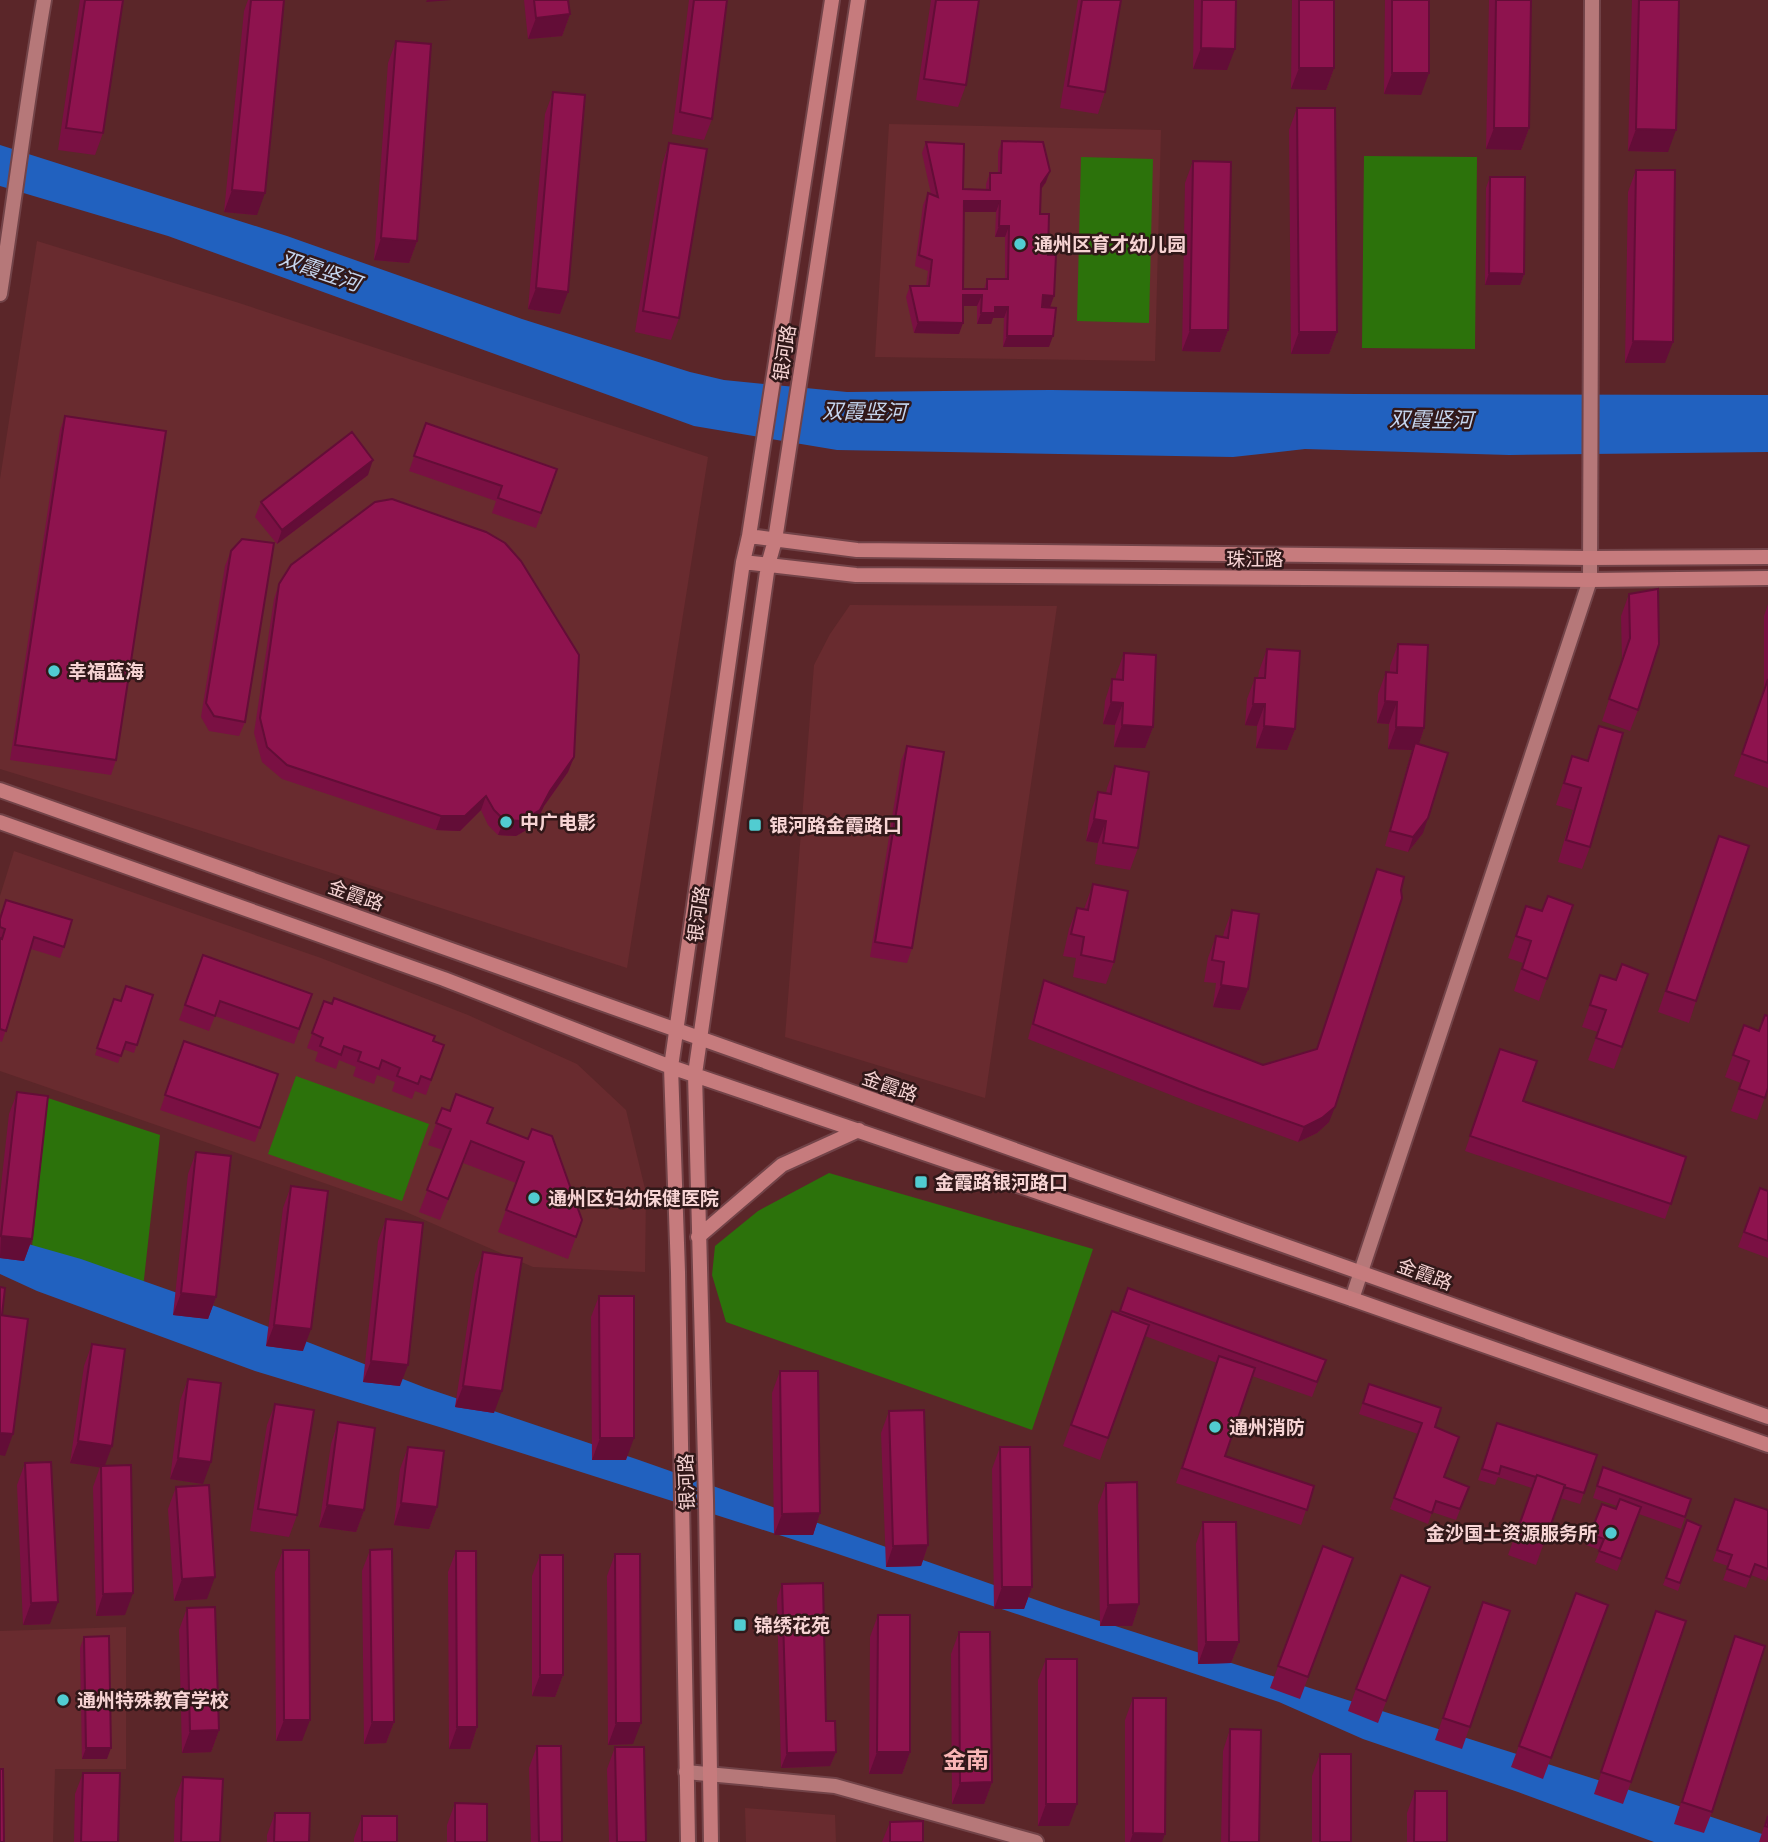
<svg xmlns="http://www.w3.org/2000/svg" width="1768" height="1842" viewBox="0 0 1768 1842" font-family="Roboto,'Noto Sans SC',sans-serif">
<rect width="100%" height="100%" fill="#5b2629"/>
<path fill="#692b2f" d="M889,124l272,6 -6,231 -280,-4z
M37,241l199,61 472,155 -81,511 -469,-151 -158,-48v-290z
M850,605l207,1 -72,492 -200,-61 29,-372 16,-31z
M14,851l307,107 147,57 109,49 49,46 20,83 -1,79 -112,-5 -134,-58 -399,-138v-175z
M126,1627v142h-71l-2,73h-53v-211z
M745,1808l90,7 1,27h-90z"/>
<path fill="#2c720b" d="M1364,156l113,1 -2,192 -113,-1z
M1081,157l72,2 -4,164 -72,-2z
M296,1076l133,48 -27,77 -134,-47z
M48,1098l112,37 -19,171 -111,-41z
M829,1173l264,76 -61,181 -306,-108 -14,-47 3,-29 43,-35z"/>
<path fill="#2161bf" d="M0,145l287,91 235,83 168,53 34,8 123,12 204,-2 304,4 413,1v57l-259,3 -204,-6 -72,8 -396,-7 -143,-24 -526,-190 -168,-50z
M0,1236l81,23 139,49 206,80 213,72 423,149 608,194 98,33v6h-114l-136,-50 -155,-53 -84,-37 -453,-152 -380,-121 -191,-58 -218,-80 -37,-17z"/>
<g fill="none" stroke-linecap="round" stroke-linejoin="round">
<defs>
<path id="street" d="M0,294c15,-98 27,-196 44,-294
M1352,1299l238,-719 2,-580
M686,1772l149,14 201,56"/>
<path id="secondary" d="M749,536l108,14 732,8 179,-1
M743,562l113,13 734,5 178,-2
M0,790l1768,627
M0,822l444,157 227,88 681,232 416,146
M698,1237l84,-72 77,-35
M688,1842l-10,-570 -7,-205 72,-505 6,-26 83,-536
M711,1842l-5,-342 -11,-426 73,-509 7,-25 83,-540"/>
</defs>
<use href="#street" stroke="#724348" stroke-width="18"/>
<use href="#secondary" stroke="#724348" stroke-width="18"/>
<use href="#street" stroke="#b67879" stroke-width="14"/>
<use href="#secondary" stroke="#c67b7d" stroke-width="14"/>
</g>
<path fill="#7a1043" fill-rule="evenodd" d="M80,0h43l-20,133 -8,22 -37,-5z
M248,0h36l-27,215 -33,-3 20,-201z
M524,0h44l2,14 -8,22 -34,3z
M689,0h38l-15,119 -8,21 -32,-6z
M931,0h48l-13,85 -8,22 -42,-7z
M1078,0h43l-16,92 -7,22 -38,-6z
M1194,0h42l-9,70 -34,-1z
M1292,0h42v68l-8,22 -35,-1z
M1385,0h44l-8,95 -37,-1z
M1489,0h42l-2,128 -8,22 -35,-1z
M1632,0h47l-11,152 -40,-1z
M396,41l21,200 -8,22 -35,-3 14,-197z
M553,92l7,222 -32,-5 17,-195z
M1297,108l40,224 -8,22h-38l-2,-224z
M1002,141l44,41 -5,7 -1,25 8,41 6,41 -4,11 -8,-1 7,41h-46l1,-29h-11l-2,6h-14v-18h-14l-4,28 -45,-1 -8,-36 4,-11h16l2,-15 -13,-5 8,-61 5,-12 3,1 -9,-41 4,-11 37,47 23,1v-6l4,-11h8v-21zM964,212h32l-1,25h10v42h-18l-3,10h-21z
M669,143l10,175 -8,22 -36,-8 27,-167z
M1193,161l35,169 -8,22 -38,-1 3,-168z
M1636,170l29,193h-40l3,-171z
M1490,177l34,97 -4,11h-35l1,-97z
M65,416l51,344 -5,15 -101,-15 50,-330z
M426,423l131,46 -21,59 -44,-15 4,-12 -87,-30z
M368,475l-91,69 -22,-27 6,-15z
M231,551l14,171 -6,14 -30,-5 -8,-14 24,-151z
M279,584l295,173 -6,15 -24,34 -9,19 -19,11 -18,-1 -10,-10 -7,-15 -21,21 -24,-1 -154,-51 -20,-17 -8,-29 20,-134z
M1629,594l9,116 -8,21 -28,-10 20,-61 -1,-44z
M1768,604v184l-34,-12 30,-86v-74z
M1398,644l26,84 -5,16 4,89 -15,19 -23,-6 27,-96 -24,-1 1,-25 -12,-1 1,-29 8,-22h4v-6z
M1267,649l28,80 -8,21 -31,-2 1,-22 -12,-1 2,-26 8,-21h3l1,-7z
M1124,653l29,74 -8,21 -31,-1 1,-22 -12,-1 2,-23 7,-22h4v-4z
M1599,726l-9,121 -8,22 -24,-7 15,-52 -17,-5 16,-49 15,4z
M907,746l5,202 -5,15 -37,-6 31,-196z
M1115,766l23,82 -8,22 -35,-6 3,-21 -12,-2 4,-27 8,-22 8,2 1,-6z
M1711,858l-15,143 -7,22 -31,-11z
M1093,884l21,78 -8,22 -33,-7 3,-19 -13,-2 6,-27 8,-21 7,1z
M6,900l58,47 -4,11 -29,-9 -29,93 -2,-1v-125z
M1573,905l-34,96 -25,-10 9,-28 -15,-5 18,-52 16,5z
M1232,910l16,79 -8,21 -27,-3 3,-24 -12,-1 4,-24 8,-22 7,1 1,-5z
M203,955l109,39 -18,50 -79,-28 -6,15 -30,-11z
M1648,974l-34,95 -26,-9 10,-28 -16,-5 18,-52 16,5z
M1044,980l285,142 -12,11 -19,9 -104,-38 -166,-65 11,-44z
M153,995l-19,58 -11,-4 -5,14 -23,-8 19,-56 7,2z
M324,1001l120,44 -18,50 -11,-4 -3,8 -20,-8 3,-9 -18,-7 -3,9 -21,-8 3,-9 -17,-7 -3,9 -21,-8 3,-9 -11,-4z
M1744,1025l24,63 -11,32 -26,-9 10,-28 -16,-6z
M184,1041l94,33 -23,68 -95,-32z
M1500,1049l23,52 163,56 -21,62 -200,-68z
M17,1093l15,146 -8,22 -24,-3v-63l9,-81z
M442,1108l45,15 95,97 -14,39 -70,-27 18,-49 -53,-20 -23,57 -21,-8 24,-62 -15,-5z
M196,1152l20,145 -8,22 -35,-4 15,-141z
M291,1186l12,165 -37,-5 17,-138z
M1760,1188l8,3v67l-30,-11z
M386,1219l14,167 -37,-4 15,-141z
M483,1252l11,161 -39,-6 20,-133z
M1128,1288l198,72 -14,37 -60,-21 -27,80 89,30 -13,39 -125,-42 41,-120 -72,-27 -45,124 -37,-14 41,-113 15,-19z
M599,1296l27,164h-34l-1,-143z
M92,1344l13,121 20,150 -29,1 -3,-129 7,-20 -30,-4 14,-97z
M780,1371l40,142 -7,22h-39l-2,-142z
M188,1379l15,105 -33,-5 10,-78z
M1369,1384l66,43 9,50 25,10 -13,33 -24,-8 -4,12 -38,-15 28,-75 -59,-20z
M275,1404l22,111 -8,22 -39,-6 17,-106z
M889,1411l39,134 -7,21 -35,1 -5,-134z
M338,1422l26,88 -8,22 -37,-5 12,-83z
M1493,1434l104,21 -17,49 -20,-6 -24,67 -28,-10 24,-67 -34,-11 -3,8 -17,-5z
M408,1447l29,60 -8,22 -35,-4 6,-56z
M1000,1447l32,140 -8,22h-30l-2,-140z
M25,1463l25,161 -27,1 -6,-140z
M1603,1467l88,32 -10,30 -42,-15 -22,57 -22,-9 5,-12 -14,-5 16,-41 14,5 1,-3 -24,-8z
M1106,1483l33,121 -7,22h-32l-2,-121z
M176,1487l31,112 -33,2 -6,-92z
M1735,1499l33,11v65l-2,6 -15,-6 -5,13 -23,-8 5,-14 -15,-5z
M1687,1520l14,6 -23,65 -15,-6z
M1203,1522l36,120 -8,21 -33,1 -2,-120z
M1323,1546l30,12 -53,141 -30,-11z
M283,1550l19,191h-26l-1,-169z
M370,1550l24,172 -8,21 -22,1 -2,-173z
M456,1551l21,176 -7,22h-21l-1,-177z
M615,1554l18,190 -25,1 -1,-169z
M540,1555l23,120 -8,22 -23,-1v-120z
M782,1584l54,168 -6,14 -49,2 -4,-169z
M1430,1587l-52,136 -30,-12 8,-22z
M1576,1593l32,12 -65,174 -32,-12z
M1483,1602l27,9 -48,138 -27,-9z
M187,1608l32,122 -8,22 -29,1 -3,-123z
M1656,1611l-25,171 -8,22 -29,-10z
M878,1615l32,137 -8,22h-33l1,-137z
M959,1632l33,150 -8,22h-32l-1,-150z
M1735,1636l-23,176 -8,21 -30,-9z
M84,1637l23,122h-25l-2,-111z
M1046,1659l23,167h-31v-146z
M1133,1698l29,144h-37v-122z
M1230,1729l29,113h-38l2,-91z
M537,1746l25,96h-31l-2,-74z
M615,1747l31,95h-37l-2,-73z
M1320,1754l31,88h-39v-66z
M83,1773l35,69h-44l1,-48z
M183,1777l37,65h-46l1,-43z
M1415,1791l32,51h-40v-29z
M455,1803l32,39h-40v-17z
M275,1813l34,29h-42v-7z
M1768,1814v28h-9z
M362,1816l35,26h-43v-4z
M890,1822l33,20h-41z"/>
<path fill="#630d37" d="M427,0h24l-25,2z
M570,14l-8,22 -34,3 8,-21z
M1201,48l34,1 -8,21 -34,-1z
M1299,68h35l-8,22 -35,-1z
M1392,73h37l-8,22 -37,-1z
M1494,128h35l-8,22 -35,-1z
M1636,129l40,1 -8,22 -40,-1z
M1050,171l-4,11 -9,13 4,-11z
M232,190l33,3 -8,22 -33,-3z
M964,201h36l-4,11h-36z
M999,226h10l-4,11h-10z
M381,238l36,3 -8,22 -35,-3z
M1489,273l35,1 -4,11h-35z
M536,288l32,4 -8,22 -32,-5z
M963,295h19l-5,11h-18z
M1043,295l11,1 -4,11 -11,-1z
M995,307h13l-4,11h-11l-2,6h-14l4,-11z
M918,322l45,1 -4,11 -45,-1z
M1190,330h38l-8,22 -38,-1z
M1299,332h38l-8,22h-38z
M1007,336h46l-4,11h-46z
M1633,341l40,1 -8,21h-40z
M373,460l-5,15 -91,69 5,-14z
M1385,701l12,1 -8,22 -12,-1z
M1111,702l12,1 -8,22 -12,-1z
M1253,704h12l-8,22 -12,-1z
M1122,725l31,2 -8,21 -31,-1z
M1264,726l31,3 -8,21 -31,-2z
M1396,727l28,1 -7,22 -2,-7 -3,7 -24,-1z
M574,757l-6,15 -24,34 -9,19 -19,11 -18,-1 6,-15 46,-29z
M486,796l-5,14 -21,21 -24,-1 5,-14z
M1428,818l-5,15 -15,19 5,-15z
M1094,819l12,2 -8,22 -12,-2z
M1221,985l27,4 -8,21 -27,-3z
M1335,1107l-6,15 -12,11 -19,9 6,-15z
M1,1236l31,3 -8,22 -24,-3z
M181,1293l35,4 -8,22 -35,-4z
M274,1325l37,4 -8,22 -37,-5z
M371,1361l37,4 -8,21 -37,-4z
M463,1386l39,5 -8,22 -39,-6z
M0,1433l13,1 -8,22 -5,-1z
M600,1438h34l-8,22h-34z
M78,1441l34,5 -8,22 -34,-5z
M178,1458l33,4 -8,22 -33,-5z
M401,1503l36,4 -8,22 -35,-4z
M327,1505l37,5 -8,22 -37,-5z
M820,1513l-7,22h-39l8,-21z
M928,1545l-7,21 -35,1 7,-21z
M215,1577l-8,22 -33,2 8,-22z
M1002,1587h30l-8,22h-30z
M133,1593l-8,22 -29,1 7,-22z
M58,1602l-8,22 -27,1 8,-22z
M1139,1604l-7,22h-32l8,-21z
M1206,1642h33l-8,21 -33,1z
M540,1675h23l-8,22 -23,-1z
M284,1720h26l-8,21h-26z
M372,1722h22l-8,21 -22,1z
M616,1723h25l-8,21 -25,1z
M457,1727h20l-7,22h-21z
M219,1730l-8,22 -29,1 8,-22z
M86,1748h25l-4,11h-25z
M836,1752l-6,14 -49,2 6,-15z
M877,1752h33l-8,22h-33z
M992,1782l-8,22h-32l8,-21z
M1046,1804h31l-8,22h-31z
M1133,1833l32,1 -3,8h-32z"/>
<path fill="#8e134e" stroke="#630d37" stroke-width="2" fill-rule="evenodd" d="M85,0h38l-20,133 -37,-5z
M251,0h33l-19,193 -33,-3z
M534,0h34l2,14 -34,4z
M694,0h33l-15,119 -32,-7z
M936,0h43l-13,85 -42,-6z
M1082,0h39l-16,92 -37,-6z
M1202,0h34l-1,49 -34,-1z
M1299,0h35v68h-35z
M1392,0h37v73h-37z
M1496,0h35l-2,128h-35z
M1639,0h40l-3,130 -40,-1z
M396,41l35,3 -14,197 -36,-3z
M553,92l32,3 -17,197 -32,-4z
M1297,108h38l2,224h-38z
M1002,141l41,1 7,29 -9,13 -1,30h9l-1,41h8l-2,41 -11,-1 -1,12 14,1 -3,28h-46l1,-29h-13v6h-14l1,-18h-19v28l-45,-1 -8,-36h19l3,-26 -13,-5 9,-62 10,4 -12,-55 38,2 -1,45 27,1v-17h11zM964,201h36l-1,25h10l-1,53h-21v10h-24z
M669,143l38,6 -28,169 -36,-7z
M1193,161l38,1 -3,168h-38z
M1636,170h39l-2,172 -40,-1z
M1490,177h35l-1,97 -35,-1z
M65,416l101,15 -50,329 -101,-15z
M426,423l131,46 -16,44 -43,-15 4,-12 -88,-30z
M352,432l21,28 -91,70 -21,-28z
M392,499l94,33 19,11 16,18 58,94 -5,102 -24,34 -10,19 -19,11 -17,-1 -10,-10 -8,-14 -21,20h-24l-154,-51 -20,-18 -7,-29 19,-134 12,-19 84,-63z
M242,539l32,4 -29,179 -31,-6 -8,-13 25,-152z
M1658,589l1,55 -21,66 -29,-11 21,-61 -1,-44z
M1398,644l30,1 -4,83 -28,-1 1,-25 -12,-1 1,-29 11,1z
M1267,649l33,2 -5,78 -31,-3 1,-22h-12l2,-26h10z
M1124,653l32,2 -3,72 -31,-2 1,-22 -12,-1 1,-23 11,1z
M1768,679v84l-26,-9z
M1599,726l24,7 -33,114 -24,-7 15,-52 -17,-5 8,-27 16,5z
M1415,743l33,10 -20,65 -15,19 -23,-6z
M907,746l37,6 -32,196 -37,-6z
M1115,766l34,6 -11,76 -35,-5 3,-22 -12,-2 4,-27 13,2z
M1719,836l30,10 -53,155 -30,-10z
M1377,869l27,8 -3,13 1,8 -67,209 -13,11 -18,9 -105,-38 -166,-65 11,-44 219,85 54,-16z
M1093,884l35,7 -14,71 -33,-7 3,-18 -13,-3 6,-26 11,2z
M1548,896l25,9 -26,74 -25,-10 9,-28 -15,-5 10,-30 16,5z
M6,900l66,20 -8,27 -30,-10 -28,94 -6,-2v-91l2,1 3,-10 -5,-2v-8z
M1232,910l27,4 -11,75 -27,-4 3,-23 -12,-2 4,-24 12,2z
M203,955l109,39 -13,35 -79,-28 -5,15 -30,-11z
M1622,964l26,10 -26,73 -26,-9 10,-28 -16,-5 10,-30 16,5z
M126,986l27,9 -16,50 -11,-3 -5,14 -24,-8 17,-49 7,2z
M334,998l101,38 -2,5 11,4 -13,35 -10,-4 -3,8 -21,-8 3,-8 -18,-8 -3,9 -21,-8 3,-9 -17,-6 -3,9 -21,-9 3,-8 -11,-5 12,-32 8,3z
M1765,1015l3,1v72l-3,10 -26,-9 10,-28 -16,-6 11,-30 15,6z
M184,1041l94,33 -18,54 -95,-33z
M1500,1049l37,12 -14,40 163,56 -15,47 -201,-68z
M17,1092l31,4 -16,143 -31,-3z
M456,1094l37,14 -6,15 41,16 4,-10 20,7 30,84 -6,17 -70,-27 18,-48 -53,-21 -23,58 -21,-9 24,-61 -15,-6 6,-15 8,3z
M196,1152l35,4 -15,141 -35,-4z
M291,1186l37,5 -17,138 -37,-4z
M1760,1188l8,3v50l-24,-9z
M386,1219l37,4 -15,142 -37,-4z
M483,1252l39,6 -20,133 -39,-5z
M0,1287l5,1 -3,27h-2z
M1128,1288l198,72 -9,22 -197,-71z
M599,1296h35v142h-34z
M1112,1311l37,14 -41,113 -37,-13z
M0,1315l28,4 -15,115 -13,-1z
M92,1344l33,5 -13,97 -34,-5z
M1219,1356l36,12 -30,88 89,30 -7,24 -125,-42z
M780,1371h38l2,142 -38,1z
M188,1379l33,4 -10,79 -33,-4z
M1369,1384l72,24 -6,19 24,10 -15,40 25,10 -9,22 -24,-8 -4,12 -38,-15 28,-75 -59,-20z
M275,1404l39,6 -17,105 -39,-6z
M924,1410l4,135 -35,1 -4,-135z
M338,1422l37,6 -11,82 -37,-5z
M1497,1423l100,32 -13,38 -20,-6 1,-2 -28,-10 -1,2 -35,-11 -2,8 -17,-5z
M408,1447l36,4 -7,56 -36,-4z
M1000,1447h30l2,140h-30z
M51,1462l7,140 -27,1 -6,-140z
M131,1465l2,128 -30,1 -2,-128z
M1603,1467l88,32 -6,18 -88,-31z
M1537,1475l28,10 -21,59 -28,-10z
M1137,1482l2,122 -31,1 -2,-122z
M209,1485l6,92 -33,2 -6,-92z
M1620,1499l21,8 -20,52 -22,-8 5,-12 -14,-5 12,-30 14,5z
M1735,1499l33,11v59l-13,-5 -5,13 -23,-8 5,-14 -15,-5z
M1687,1520l14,6 -21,57 -14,-5z
M1203,1522h33l3,120h-33z
M1323,1546l30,12 -45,119 -30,-11z
M392,1549l2,173h-22l-2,-172z
M283,1550h26l1,170h-26z
M456,1551h20l1,176h-20z
M615,1554h25l1,169h-25z
M540,1555h23v120h-23z
M1401,1575l29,12 -44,114 -30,-12z
M823,1583l3,138h9l1,31 -49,1 -5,-169z
M1576,1593l32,12 -57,153 -32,-12z
M1483,1602l27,9 -40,116 -27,-9z
M215,1607l4,123 -29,1 -3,-123z
M1656,1611l30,10 -55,161 -30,-10z
M878,1615h32v137h-33z
M959,1632h31l2,150 -32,1z
M109,1636l2,112h-25l-2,-111z
M1735,1636l30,10 -53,166 -30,-10z
M1046,1659h31v145h-31z
M1133,1698h33l-1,136 -32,-1z
M1230,1729l31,1 -2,112h-30z
M537,1746h24l1,96h-23z
M615,1747h29l2,95h-29z
M1320,1754h31v88h-31z
M0,1769h3l1,73h-4z
M83,1773h37l-2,69h-37z
M183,1777l40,2 -3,63h-39z
M1415,1791h32v51h-33z
M455,1803l32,1v38h-32z
M275,1813h35l-1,29h-35z
M362,1816h35v26h-35z
M1768,1816v11l-3,-1z
M923,1821v21h-33v-20z"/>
<g fill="#51ccd1" stroke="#311819" stroke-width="2.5">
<circle cx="1020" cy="244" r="7"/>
<circle cx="54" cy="671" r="7"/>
<circle cx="506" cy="822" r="7"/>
<rect x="748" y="818" width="14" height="14" rx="3.5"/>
<rect x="914" y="1175" width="14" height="14" rx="3.5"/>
<circle cx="534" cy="1198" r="7"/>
<circle cx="1215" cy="1427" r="7"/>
<circle cx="1611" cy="1533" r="7"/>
<rect x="733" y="1618" width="14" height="14" rx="3.5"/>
<circle cx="63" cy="1700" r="7"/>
</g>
<g text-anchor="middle" stroke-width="5" stroke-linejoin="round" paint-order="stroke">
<g font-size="19" font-weight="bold" fill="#f7d4d4" stroke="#311819" text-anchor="start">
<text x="1034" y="251">通州区育才幼儿园</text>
<text x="68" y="678">幸福蓝海</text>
<text x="520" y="829">中广电影</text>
<text x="769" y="832">银河路金霞路口</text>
<text x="935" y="1189">金霞路银河路口</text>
<text x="548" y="1205">通州区妇幼保健医院</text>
<text x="1229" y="1434">通州消防</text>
<text x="1597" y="1540" text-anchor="end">金沙国土资源服务所</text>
<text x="754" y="1632">锦绣花苑</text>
<text x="77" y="1707">通州特殊教育学校</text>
</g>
<g font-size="19" fill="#f7d4d4" stroke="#311819">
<text transform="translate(784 353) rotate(-81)" y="7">银河路</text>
<text x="1255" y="566">珠江路</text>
<text transform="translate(356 895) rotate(19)" y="7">金霞路</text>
<text transform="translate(698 914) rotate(-82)" y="7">银河路</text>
<text transform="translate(890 1086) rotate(19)" y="7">金霞路</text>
<text transform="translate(1425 1274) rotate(20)" y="7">金霞路</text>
<text transform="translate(686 1482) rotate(-92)" y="7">银河路</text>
</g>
<g font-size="21" font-style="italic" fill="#c5d5ee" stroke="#311819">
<text transform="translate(320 271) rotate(19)" y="7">双霞竖河</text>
<text transform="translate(864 412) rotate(1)" y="7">双霞竖河</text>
<text transform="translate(1431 420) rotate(1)" y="7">双霞竖河</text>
</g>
<g font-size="23" font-weight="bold" fill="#fab6b6" stroke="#311819">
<text x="966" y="1768">金南</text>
</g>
</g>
</svg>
